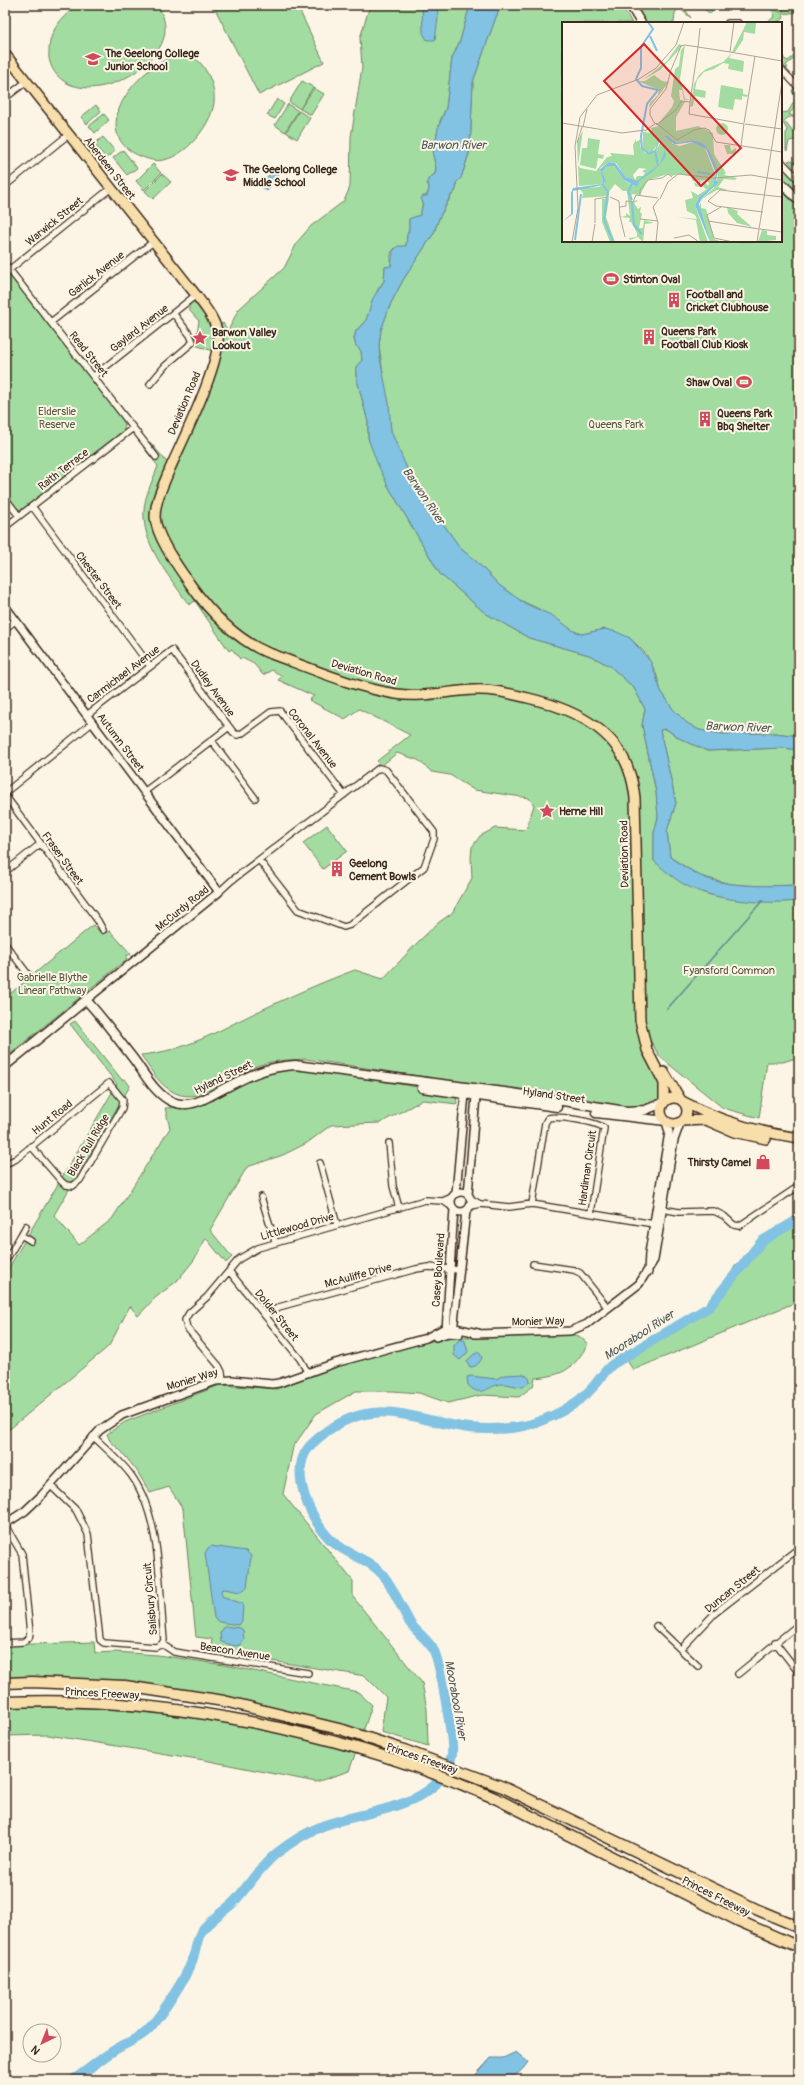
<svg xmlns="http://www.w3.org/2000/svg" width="804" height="2085" viewBox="0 0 804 2085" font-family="Pangolin,sans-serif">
<rect width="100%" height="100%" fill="#fcf5e5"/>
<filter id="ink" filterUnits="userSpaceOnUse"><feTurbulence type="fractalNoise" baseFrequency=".025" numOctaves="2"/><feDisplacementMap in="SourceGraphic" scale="8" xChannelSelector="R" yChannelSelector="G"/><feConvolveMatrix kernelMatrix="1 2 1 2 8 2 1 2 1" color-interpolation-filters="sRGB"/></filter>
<g filter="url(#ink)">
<path fill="#a3dca1" stroke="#6f8360" d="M78,5h80c5,10 9,20 6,32 -9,36 -80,71 -108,37 -5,-7 -8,-14 -7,-23 0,-20 13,-35 29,-46z
M213,5h84l27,57 -65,33z
M370,5h100l-10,36 -8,17 -6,50 -6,13 -7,34 3,13 -1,6 -6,4 -2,5c5,8 -1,10 -3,16 -2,5 -2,10 -4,16l-11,4v11l-2,5 -1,11 -11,2 -4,5v13l-6,1 -1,14 -6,8 -12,31 -10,11 -2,8 2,7 5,5 1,9 -6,7v9l12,46v16l20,48 52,88 45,39 44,25 60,17 21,11 24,22 11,21 -3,16 14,67 2,25 -4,16v28c13,9 26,20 41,28 20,12 80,14 104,12v156l-16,5h-16l-8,56 -36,-10 -63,-51 -10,-17 -6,-4 18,42 2,24 -13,4h-34l-311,-47c-18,1 -35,1 -52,8 -24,10 -57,42 -84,23 -13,-8 -21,-23 -29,-35 48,-5 74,-23 116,-43 32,-15 65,-30 98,-42l28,9 34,-36 21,-20 14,-10 20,-35 -1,-21 1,-10 8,-11 15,-8 31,2 8,-25 -5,-7 -55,-8 -24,-15 -18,-3 -14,-12 -21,-7 -16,13 -4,-5 33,-26 -51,-26 -14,10 -36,-19 5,-4 -36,-16 4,-4 -10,-6 -9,5 -9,-11 -12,-6 -2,1 -8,-10 -3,2 -34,-50 -6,4c-21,-31 -54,-67 -43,-107 3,-11 8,-21 12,-32l-15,-19 7,-5 20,24 46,-114 -21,-7 4,-24 -10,-11v-4l3,-4 8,-1 16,27 7,-5 5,8 10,-21 46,-42 14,-27 13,-15 33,-25 6,-14 1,-50 11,-70 -2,-29z
M502,5h115l8,6 7,12h-69v218h218v-51l18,18v528l-24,-3 -52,1 -24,-4 -12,-7 -14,-14 -12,-18 -5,-18 -10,-19 -16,-16 -25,-9 -23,5 -8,-3 -35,-22 -23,-11 -17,-13 -23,-24 -15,-12 -44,-62 -16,-30 -10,-26 -12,-86 2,-15 10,-27 12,-23 31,-47 5,-15 13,-23c4,-3 5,-7 4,-12l5,-5 9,-27 3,-69 23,-65z
M633,5h46l5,3 7,10 -12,-10 -4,5 -1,10h-30z
M700,5h13l3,2 -6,7z
M775,5l12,5 4,-4 8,-1v7l-17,2 2,3 -1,2 -9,4h-14l8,-1 7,-6 -5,-10h2l7,6 5,-1z
M799,52v3l-13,10 2,3 -3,1 -4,-8v-5l2,-2 1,5 4,2z
M180,54c13,1 20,6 26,17 6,9 9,21 8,32 -3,24 -35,63 -62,57 -73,-18 -20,-93 28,-106z
M302,81l11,6 -13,22 -11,-7z
M314,88l10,6 -13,21 -11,-6z
M793,89l5,3c3,10 -3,16 -9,22l6,3h-6l-5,4 10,12 5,-10v45l-1,4 -10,-11 3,-1 5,4 3,-19 -5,-5 -5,1 -2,10 -1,-1v-17l2,-2 -7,-11v-7l7,-1 9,-15 -5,-5z
M277,99l7,5 -9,15 -8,-4z
M288,104l10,7 -13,21 -10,-7z
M96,105l5,6 -14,13 -6,-7z
M299,111l11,7 -13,21 -11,-7z
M104,114l5,6 -14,13 -6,-7z
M103,137l12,14 -9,7 -12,-14z
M123,150l14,18 -10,7 -14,-17z
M153,164l8,9 -17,17 -8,-9z
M781,164l18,20v11l-18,-18z
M162,174l9,8 -18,17 -8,-8z
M5,269l120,153 -1,8 -103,80 -6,-2 -10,-13z
M666,729l13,9 28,13 76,-3 16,2v135l-41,1 -27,-2 -31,-8 -30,-19 -3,-26 9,-28 -16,-73z
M327,825l20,26 -24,18 -20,-26z
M93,925l9,9 8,-3 21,23 -5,2 1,3 -122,99v-60z
M75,1021l47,59 3,-1 5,7 -76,129 25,30 33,-26 58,-91 -5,-20 28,-1 12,-3 52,-30 40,-6 159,25 1,11 -34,-4 -43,23 -49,2 -24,18 -24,12 -36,12 -37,63 22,27 -6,6 -20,-25 -12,22 -17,21 -22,17 -17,18 -8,-10 -21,40 -104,87v-159l112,-190 -47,-60z
M799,1223v78l-166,69 -8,-13 84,-50 9,-10 17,-31 44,-33z
M454,1335l10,2 110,-2 5,1 9,8c-15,25 -23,31 -53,34l-2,8 -14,11 -37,-2 -34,8 -29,-10 -26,-2h-37l-40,23 -23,33 -10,47 70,87v16l69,86 5,26 1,37 -47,-14 5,-35 -21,-21 -155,-25 2,-12 -16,-2 -13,-128 -14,-22 -19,6 -13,-22 -15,-19 -12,-11 -3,-7 18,-12 95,-37 56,4 59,-22z
M94,1642l1,11 20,-1 43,3 66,10 134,27 14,13 -9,27 -190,-41 -168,-10v-36z
M5,1708c117,-4 238,11 351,44l-7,19 -33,11 -112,-22 -156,-25 -43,1z"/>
<path fill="#82c2e3" stroke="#668594" d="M422,5h15l1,13 -3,22h-8l-4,-7z
M470,5h32l-6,12 -23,65 -3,68 -9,28 -5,5c1,5 0,9 -5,12l-12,23 -5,15 -31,47 -12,23 -10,27 -2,15 1,13 9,45 2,28 17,40 9,16 44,62 15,12 23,24 25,18 29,13 21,15 8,3 23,-5 12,3 13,6 21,24 10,29 12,18 14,14 12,7 24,4 52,-1 24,3v14l-16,-2 -76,3 -28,-13 -13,-9 -6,1 16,73 -9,28 3,26c9,6 19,13 29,18 24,13 73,11 100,10v16c-33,3 -72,1 -103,-11 -16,-6 -30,-18 -42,-29v-28l4,-16 -2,-25 -14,-67 3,-16 -11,-21 -24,-22 -21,-11 -60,-17 -44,-25 -45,-39 -52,-88 -11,-23 -9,-25v-16l-12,-46v-9l6,-7 -1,-9 -5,-5 -2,-7 2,-8 10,-11 7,-22 11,-17 1,-14 6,-1 2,-15 5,-5h8l1,-11 2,-5v-11l11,-4 3,-12 -2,-5 2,-2h4c2,-5 3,-9 0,-13l2,-5 6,-4 1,-6 -3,-13 5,-27 8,-20 6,-50 8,-17z
M272,170l6,4 -11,17 -6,-4z
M460,1339l5,2 3,11 -8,8 -6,-5v-10z
M479,1352l3,6c-3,5 -5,9 -12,9l-3,-6 6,-6z
M524,1374l5,4 1,4 -7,5c-7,0 -13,-3 -20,-3 -14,0 -21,16 -35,1l-1,-8 4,-1 25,3 8,-4z
M211,1546l35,5 5,5 -4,32 -7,4 -16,-3 -3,1 1,6 21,8 -1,17 -4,4 -19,-3 -5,-4 -9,-65 3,-5z
M225,1626l15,2 3,2 1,10 -3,5 -6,1 -14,-4 -1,-9z
M516,2052l12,10c-15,23 -31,18 -57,18l20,-22h12z"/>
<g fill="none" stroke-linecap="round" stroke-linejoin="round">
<path stroke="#668594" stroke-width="1.5" d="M606,23h2
M667,1009l96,-109"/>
<path stroke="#82c2e3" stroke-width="10" d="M73,2080c14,-9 26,-20 40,-29 14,-9 30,-13 40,-27 12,-15 32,-45 39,-63 4,-9 4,-20 9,-29 7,-11 22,-20 32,-29 15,-16 27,-37 44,-50 14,-11 32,-22 48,-28 41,-15 118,-17 127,-71 2,-12 -12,-91 -18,-103 -5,-11 -17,-18 -24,-28 -9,-16 -16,-34 -27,-48 -13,-16 -36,-20 -51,-34 -21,-19 -44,-69 -23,-94 5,-6 12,-11 18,-16 51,-36 88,-10 142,-3 18,2 38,1 55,-2 24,-6 53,-20 69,-39 7,-8 11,-16 20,-23l96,-57 53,-66 37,-22"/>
<defs>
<path id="minor" d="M5,7l3,-2
M728,23h10
M781,69l18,19
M5,98l21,-16
M781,161l18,19
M5,186l63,-51
M5,264l151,193
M9,270l102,-82
M51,322l102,-80
M94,376l102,-81
M150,384l15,-18 28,-24 -3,-7 -17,-22
M5,498l14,18
M32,506l118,160
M5,527l128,-99
M5,629l11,-9
M87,715l85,-65 61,82 4,3 4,-1 30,-22 9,-1 64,84
M212,741l43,57
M7,791l85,-68
M144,792l85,-65
M7,798l91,123 5,9
M5,872l35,-28
M219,892l12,-11 148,-113 7,2 48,62v7l-10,28 -74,58 -6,2 -46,-17 -39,-50
M5,944l25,33
M389,1143l4,43 6,22
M320,1163l17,62
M5,1164l11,-5 93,-76 14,17 -1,8 -42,72 -7,6 -7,-1 -4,-3 -31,-36
M261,1197l14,44
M471,1199l9,5
M443,1201l9,-4
M532,1204l13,-81 3,-5c9,-3 49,4 56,10l-13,85
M471,1206l10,-2 28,3 23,-3 122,20
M662,1209l17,3 35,-1 10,5 10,9 5,1 60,-40
M21,1235l5,-9
M5,1262l16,-27 10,6
M533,1264l41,6 6,3 28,35
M229,1271l71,88 8,14
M265,1316l14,-9 137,-38 13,-2 30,3
M223,1380l-1,-8 -3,-6 -32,-38 -2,-8 4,-7 18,-16 32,-38 19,-11 167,-48 18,1 9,6
M51,1486l25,24 12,24 12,106 4,3 52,4 6,-3 2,-4c-5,-52 -2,-122 -33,-165 -11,-15 -25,-26 -38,-39
M5,1525l17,29 8,79 -1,5 -6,4 -18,1
M656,1626l42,40
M775,1642l24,31
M162,1644l12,8 134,21
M681,1649l34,-36 84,-65
M738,1674l61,-50"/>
<path id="tertiary" d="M5,606l214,286 -133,108
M451 1202a10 10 0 1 1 20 0a10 10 0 1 1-20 0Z
M456,1193l9,-99
M468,1195l8,-99
M648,1272l1,-19 20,-121 -3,-10
M446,1331l8,-122
M453,1332l13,-121
M475,1334l95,-3 17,-7 52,-40 15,-24 20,-120 7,-19
M436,1337l12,-4 11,1
M5,1524l20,-13 16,-15 59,-66 22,-15 94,-34 16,-1 40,4 7,-1 56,-20 91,-25 19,-10h10l23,5"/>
<path id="secondary" d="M630,5l11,18
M781,183l18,17
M5,1066l81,-66c17,18 31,38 46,57 11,14 23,38 41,45 12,5 24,1 35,-5 31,-16 51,-30 87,-32l217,28 114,18 19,-1 18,-7
M422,1088l135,19
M596,1113l70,8"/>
<path id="primary" d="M5,54l191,241c9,12 20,25 22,40 3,29 -36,106 -49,136 -6,15 -14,30 -14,46 1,20 24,51 35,67 19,27 46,55 76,68 42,15 86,35 130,42 27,4 52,-3 79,-4 18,-1 35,4 53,8 42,10 89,31 102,76 3,8 4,16 5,24l5,222 7,30 17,33v19
M664,1072l17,28
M661 1111a13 13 0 1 1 26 0a13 13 0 1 1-26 0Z
M682,1101c37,20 75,31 117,37
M682,1121l24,-1 28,12 32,7"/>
<path id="motorway" d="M5,1683l27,-1 93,4 99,15 119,29 61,20 99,37 255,123 41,17
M5,1702c165,-7 342,31 492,97l242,122 60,26"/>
</defs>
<use href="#minor" stroke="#3b2a1e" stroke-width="8"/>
<use href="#tertiary" stroke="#3b2a1e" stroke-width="10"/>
<use href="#secondary" stroke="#3b2a1e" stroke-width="11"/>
<use href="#primary" stroke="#3b2a1e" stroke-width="12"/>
<use href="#motorway" stroke="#3b2a1e" stroke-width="13"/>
<use href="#minor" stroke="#fcf5e5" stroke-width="5.5"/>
<use href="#tertiary" stroke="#fcf5e5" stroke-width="7"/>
<use href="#secondary" stroke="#fcf5e5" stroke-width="8"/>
<use href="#primary" stroke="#f8deab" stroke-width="9"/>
<use href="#motorway" stroke="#f8deab" stroke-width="10"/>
</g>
</g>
<defs>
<symbol id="school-bare" viewBox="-9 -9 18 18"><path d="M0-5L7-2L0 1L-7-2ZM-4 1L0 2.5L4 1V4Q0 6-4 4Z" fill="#d1495b" stroke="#fcf5e5" stroke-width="2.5" paint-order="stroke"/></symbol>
<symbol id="stadium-bare" viewBox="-9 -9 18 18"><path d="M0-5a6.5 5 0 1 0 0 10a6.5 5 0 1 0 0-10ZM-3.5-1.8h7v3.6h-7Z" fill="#d1495b" stroke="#fcf5e5" stroke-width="2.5" paint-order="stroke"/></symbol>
<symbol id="building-bare" viewBox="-9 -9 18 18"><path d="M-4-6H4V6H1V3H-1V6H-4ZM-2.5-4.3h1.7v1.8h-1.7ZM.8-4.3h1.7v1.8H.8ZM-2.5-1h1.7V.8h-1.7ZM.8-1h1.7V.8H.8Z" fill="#d1495b" stroke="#fcf5e5" stroke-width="2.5" paint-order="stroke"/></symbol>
<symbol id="sight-bare" viewBox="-9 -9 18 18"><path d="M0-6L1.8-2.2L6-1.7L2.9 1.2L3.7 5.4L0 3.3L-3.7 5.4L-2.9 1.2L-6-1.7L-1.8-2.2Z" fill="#d1495b" stroke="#fcf5e5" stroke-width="2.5" paint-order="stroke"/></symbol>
<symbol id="shop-bare" viewBox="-9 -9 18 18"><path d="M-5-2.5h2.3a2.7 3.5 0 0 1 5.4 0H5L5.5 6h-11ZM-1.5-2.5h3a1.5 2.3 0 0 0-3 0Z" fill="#d1495b" stroke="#fcf5e5" stroke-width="2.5" paint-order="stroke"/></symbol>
</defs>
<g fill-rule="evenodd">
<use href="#school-bare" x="82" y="48" width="22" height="22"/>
<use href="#school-bare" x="220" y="164" width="22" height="22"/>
<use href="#stadium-bare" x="600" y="268" width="22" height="22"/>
<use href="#building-bare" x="663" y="289" width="22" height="22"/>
<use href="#building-bare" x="638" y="326" width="22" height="22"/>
<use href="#sight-bare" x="189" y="327" width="22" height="22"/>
<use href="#stadium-bare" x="733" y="371" width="22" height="22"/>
<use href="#building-bare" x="694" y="408" width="22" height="22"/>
<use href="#sight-bare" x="536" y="800" width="22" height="22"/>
<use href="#building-bare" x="326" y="858" width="22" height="22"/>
<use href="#shop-bare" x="752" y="1151" width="22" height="22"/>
</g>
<g text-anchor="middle" stroke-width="4" stroke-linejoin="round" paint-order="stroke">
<g font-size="11" font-weight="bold" fill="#3b2a1e" stroke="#fcf5e5" text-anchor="start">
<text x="105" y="57">The Geelong College<tspan x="105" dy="13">Junior School</tspan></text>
<text x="243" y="173">The Geelong College<tspan x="243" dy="13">Middle School</tspan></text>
<text x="623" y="283">Stinton Oval</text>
<text x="686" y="298">Football and<tspan x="686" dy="13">Cricket Clubhouse</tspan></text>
<text x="661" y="335">Queens Park<tspan x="661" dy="13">Football Club Kiosk</tspan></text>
<text x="212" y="336">Barwon Valley<tspan x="212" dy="13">Lookout</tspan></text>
<text x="732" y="386" text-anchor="end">Shaw Oval</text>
<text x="717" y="417">Queens Park<tspan x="717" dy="13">Bbq Shelter</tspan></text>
<text x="559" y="815">Herne Hill</text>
<text x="349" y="867">Geelong<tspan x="349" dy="13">Cement Bowls</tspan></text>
<text x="751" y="1166" text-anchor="end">Thirsty Camel</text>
</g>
<g font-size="11" fill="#3b2a1e" stroke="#fcf5e5">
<text transform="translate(110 168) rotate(52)" y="4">Aberdeen Street</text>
<text transform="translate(54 221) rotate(-39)" y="4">Warwick Street</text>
<text transform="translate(96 274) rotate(-38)" y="4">Garlick Avenue</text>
<text transform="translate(139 328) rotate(-38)" y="4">Gaylard Avenue</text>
<text transform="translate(89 354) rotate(51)" y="4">Read Street</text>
<text transform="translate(184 403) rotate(-67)" y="4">Deviation Road</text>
<text transform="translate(63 469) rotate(-38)" y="4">Raith Terrace</text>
<text transform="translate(99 580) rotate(53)" y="4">Chester Street</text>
<text transform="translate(364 672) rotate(16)" y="4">Deviation Road</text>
<text transform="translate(123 674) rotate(-37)" y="4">Carmichael Avenue</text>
<text transform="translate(213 688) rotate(54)" y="4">Dudley Avenue</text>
<text transform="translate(313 738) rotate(52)" y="4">Coronal Avenue</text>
<text transform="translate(121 742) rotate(53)" y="4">Autumn Street</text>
<text transform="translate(624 854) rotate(-91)" y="4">Deviation Road</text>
<text transform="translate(63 858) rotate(54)" y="4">Fraser Street</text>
<text transform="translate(182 908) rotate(-39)" y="4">McCurdy Road</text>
<text transform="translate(223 1077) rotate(-26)" y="4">Hyland Street</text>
<text transform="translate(554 1095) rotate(8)" y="4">Hyland Street</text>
<text transform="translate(52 1117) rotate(-39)" y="4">Hunt Road</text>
<text transform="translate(88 1145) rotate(-59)" y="4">Black Bull Ridge</text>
<text transform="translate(587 1168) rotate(-82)" y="4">Hardiman Circuit</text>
<text transform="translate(297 1226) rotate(-16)" y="4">Littlewood Drive</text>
<text transform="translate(438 1270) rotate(-86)" y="4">Casey Boulevard</text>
<text transform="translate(358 1275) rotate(-15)" y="4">McAuliffe Drive</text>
<text transform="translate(277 1315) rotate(51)" y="4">Dolder Street</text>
<text transform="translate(538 1321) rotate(-1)" y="4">Monier Way</text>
<text transform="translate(192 1379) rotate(-17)" y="4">Monier Way</text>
<text transform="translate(732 1589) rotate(-39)" y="4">Duncan Street</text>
<text transform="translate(150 1599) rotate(-95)" y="4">Salisbury Circuit</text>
<text transform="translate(235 1651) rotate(9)" y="4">Beacon Avenue</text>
<text transform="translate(102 1693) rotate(3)" y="4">Princes Freeway</text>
<text transform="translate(422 1758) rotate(19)" y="4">Princes Freeway</text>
<text transform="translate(716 1896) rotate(27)" y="4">Princes Freeway</text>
</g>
<g font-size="11" fill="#55563f" stroke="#fcf5e5">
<text x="57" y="415">Elderslie<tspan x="57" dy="13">Reserve</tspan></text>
<text x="616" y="428">Queens Park</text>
<text x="729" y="974">Fyansford Common</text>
<text x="52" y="981">Gabrielle Blythe<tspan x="52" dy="13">Linear Pathway</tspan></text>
</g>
<g font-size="12" font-style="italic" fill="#505859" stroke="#fcf5e5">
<text x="453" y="149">Barwon River</text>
<text transform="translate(424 496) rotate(56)" y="4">Barwon River</text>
<text transform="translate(738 727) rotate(2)" y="4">Barwon River</text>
<text transform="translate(639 1335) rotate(-33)" y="4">Moorabool River</text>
<text transform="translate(456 1700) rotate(80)" y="4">Moorabool River</text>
</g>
</g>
<g transform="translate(562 22)">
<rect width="220" height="220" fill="#fcf5e5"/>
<path d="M185,0h9l-1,12 -11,-2 -1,8 -8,12h-3zM117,22l3,1 -3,5 -19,20 -17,10 24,-19zM123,23l-5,34 5,20 5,1h-6l-2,-10h-3l1,10 5,2 -9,15v14l22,-5 15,7 1,21 12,19 -2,2 13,3 -2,2 -11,-1 -6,8 10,3h-11l-14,8 -2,4v6l5,1 8,30 8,3h-12l-11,-33 3,-11 12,-10 4,-12 -10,-28 -16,-8 -15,3 -9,-7 -8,4 -8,13h-6l-3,-6v-15l9,1 -1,-5 8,-2 -2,-1 15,-18 2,-6 -3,-5 4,-27 4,-3 2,-16zM170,31l-3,5 15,3 -1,11 -15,-3 1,-5 -6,-1 -9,6 -10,3 -7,8 -2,9 11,2 -1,7 -10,-2 -2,10 -3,1 4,-23 5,-9 7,-6 17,-7zM92,53l8,6 7,1 -20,26 1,-5 8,-8 1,-5 -21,-9h7zM159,63l22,4v5l5,1 -1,2 -5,-1v4l-7,-1 -2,11 -15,-3zM154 107a6 6 0 1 1 12 0a6 6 0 1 1-12 0ZM21,108l-5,35 2,3 16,3 11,-14 5,-1 -2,-3 24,2 -1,-10 3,-6v3l5,-3 -1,10 1,-3 4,7 4,1 7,-3 6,-12 6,-2 6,5 -9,8 -2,8 2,-8 7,-6 8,2 13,-4 12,6 11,28 -3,9 -14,12 -4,8 13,37h-8l-4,-22 -19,-3 20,2 -2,-4 -8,-4 -2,-11 8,-2 -2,-7 7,4 9,-6 -4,-1 2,-1h-2l1,-2 -2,2v-3l-2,3 -5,-1 -1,-4 3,2 2,-3h1v5l4,-5 4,5 1,-3 -3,-3 -13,1 -2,-5 -13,-2 -6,2 -4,-2 -20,6 -8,15 -8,-1 -1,5 2,3 2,-2v2l1,-2 2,1 -4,2 4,6 3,-2 -1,5 2,2 -3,14h4l1,-8 10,3 -9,1 -2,18 -5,-5 -8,3 -1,-2 8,-1v-4l-6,-11h-2l1,-4 -10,-1 6,-1v-3l4,3 -3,-25h-4l-8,-7 -6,8v4l-27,2 1,-5 -4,-5 20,-1 6,-4 -3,-11 5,-6 6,-1 12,16 10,5 3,-1 -13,-9 -9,-13 -7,-1 -9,6 3,13 -1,3 -23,2 -2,-43zM77,146l8,1 -5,2 3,2 -2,3h-6l-2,4 -2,-5zM26,116l12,2 -2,14 6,1 -1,4 -5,-1 -2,11 -16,-4 2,-17h5zM162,123h6l1,6 5,-3v6h-9zM47,176l-3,19 9,25h-5l-8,-20v-23zM165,185l11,4 -1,3 15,13 -15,-4 -9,-10zM200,208l5,1v4l9,1v4l-18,2z" fill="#a3dca1" fill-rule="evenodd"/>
<path d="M103,114h3l9,7 15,-3 10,3 6,5 10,22 -2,11 3,1 -17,16 -3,6 11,38 -15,-37 4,-8 14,-12 3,-12 -10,-24 -14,-7 -21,3 -6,5 1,6 -4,6 -10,10 -13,9 -2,6 -13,-7 -10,-14h-7l-5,6 4,9 -3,4 -30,6v23l-11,8 9,-8v-21l2,-5 29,-4 1,-3 -3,-12 9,-7 6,1 11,14 11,4 23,-17 5,-14 9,-7 -9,-6 -6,5 -3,9 -5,3h-5l9,-4 3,-8z" fill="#82c2e3"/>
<path fill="none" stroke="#82c2e3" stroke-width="2" d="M86,0l5,7 -12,18v21l-5,11 6,7 16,4 -11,14 -6,32 1,12 7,6M88,14l7,15M93,129l3,15M135,150l13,2M41,163l5,7 -1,5M45,176l-3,21 9,23M70,178l-4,-8 4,-8M70,181l2,22 8,9M13,218l6,-46"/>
<path fill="none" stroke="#afa495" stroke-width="1" d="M123,23l13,2 2,-19M168,30l52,9M128,80l-1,12 55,10M0,101l60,10 23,-3M182,101l11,-67M93,102l-5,-9v-6l16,-20 5,-19 10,-24 4,-1M183,102l37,5M94,103l21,-16 4,-8 9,1 8,-55 32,5 4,-30M21,105l4,-18M83,109l11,-8 21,17 17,-10 10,-2 5,2 7,12 66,10M15,121l5,-16M179,124l3,-22M206,156l14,2M78,173v-5l8,-10 14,-2 6,-4 4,3M48,175l9,4 1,15M98,177l8,-17 10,-8 36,4 37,-3 17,3M58,185l6,-1v-5l7,1 3,-7 22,3M159,185l-14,8 7,23 19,4M201,190l-47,-6 -8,-5 12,-11 62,7M58,194l5,21M78,197l18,2M146,199l51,8M33,201v-24l14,-2M198,207l22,3M112,216l15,-3 10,7M10,220l6,-34 -3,-62 5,-29 17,-22 42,-16 17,-11 20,-23 8,-23M30,220l3,-18M94,220l2,-20 -5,-15 6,-8M195,220l25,-160"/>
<path fill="#d62828" fill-opacity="0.15" stroke="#d62828" stroke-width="2" d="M82,22l97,104 -40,38 -97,-105z"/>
<rect width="220" height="220" fill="none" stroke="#3b2a1e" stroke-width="2"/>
</g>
<rect width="804" height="2085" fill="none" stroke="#fcf5e5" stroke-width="20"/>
<rect x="10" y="10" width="784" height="2065" fill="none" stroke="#3b2a1e" stroke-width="1.5" filter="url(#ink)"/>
<g transform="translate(42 2043) rotate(223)"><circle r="19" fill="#fcf5e5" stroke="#afa495"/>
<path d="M0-3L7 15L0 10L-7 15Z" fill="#d1495b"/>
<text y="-6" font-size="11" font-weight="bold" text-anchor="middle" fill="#3b2a1e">N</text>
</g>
</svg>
